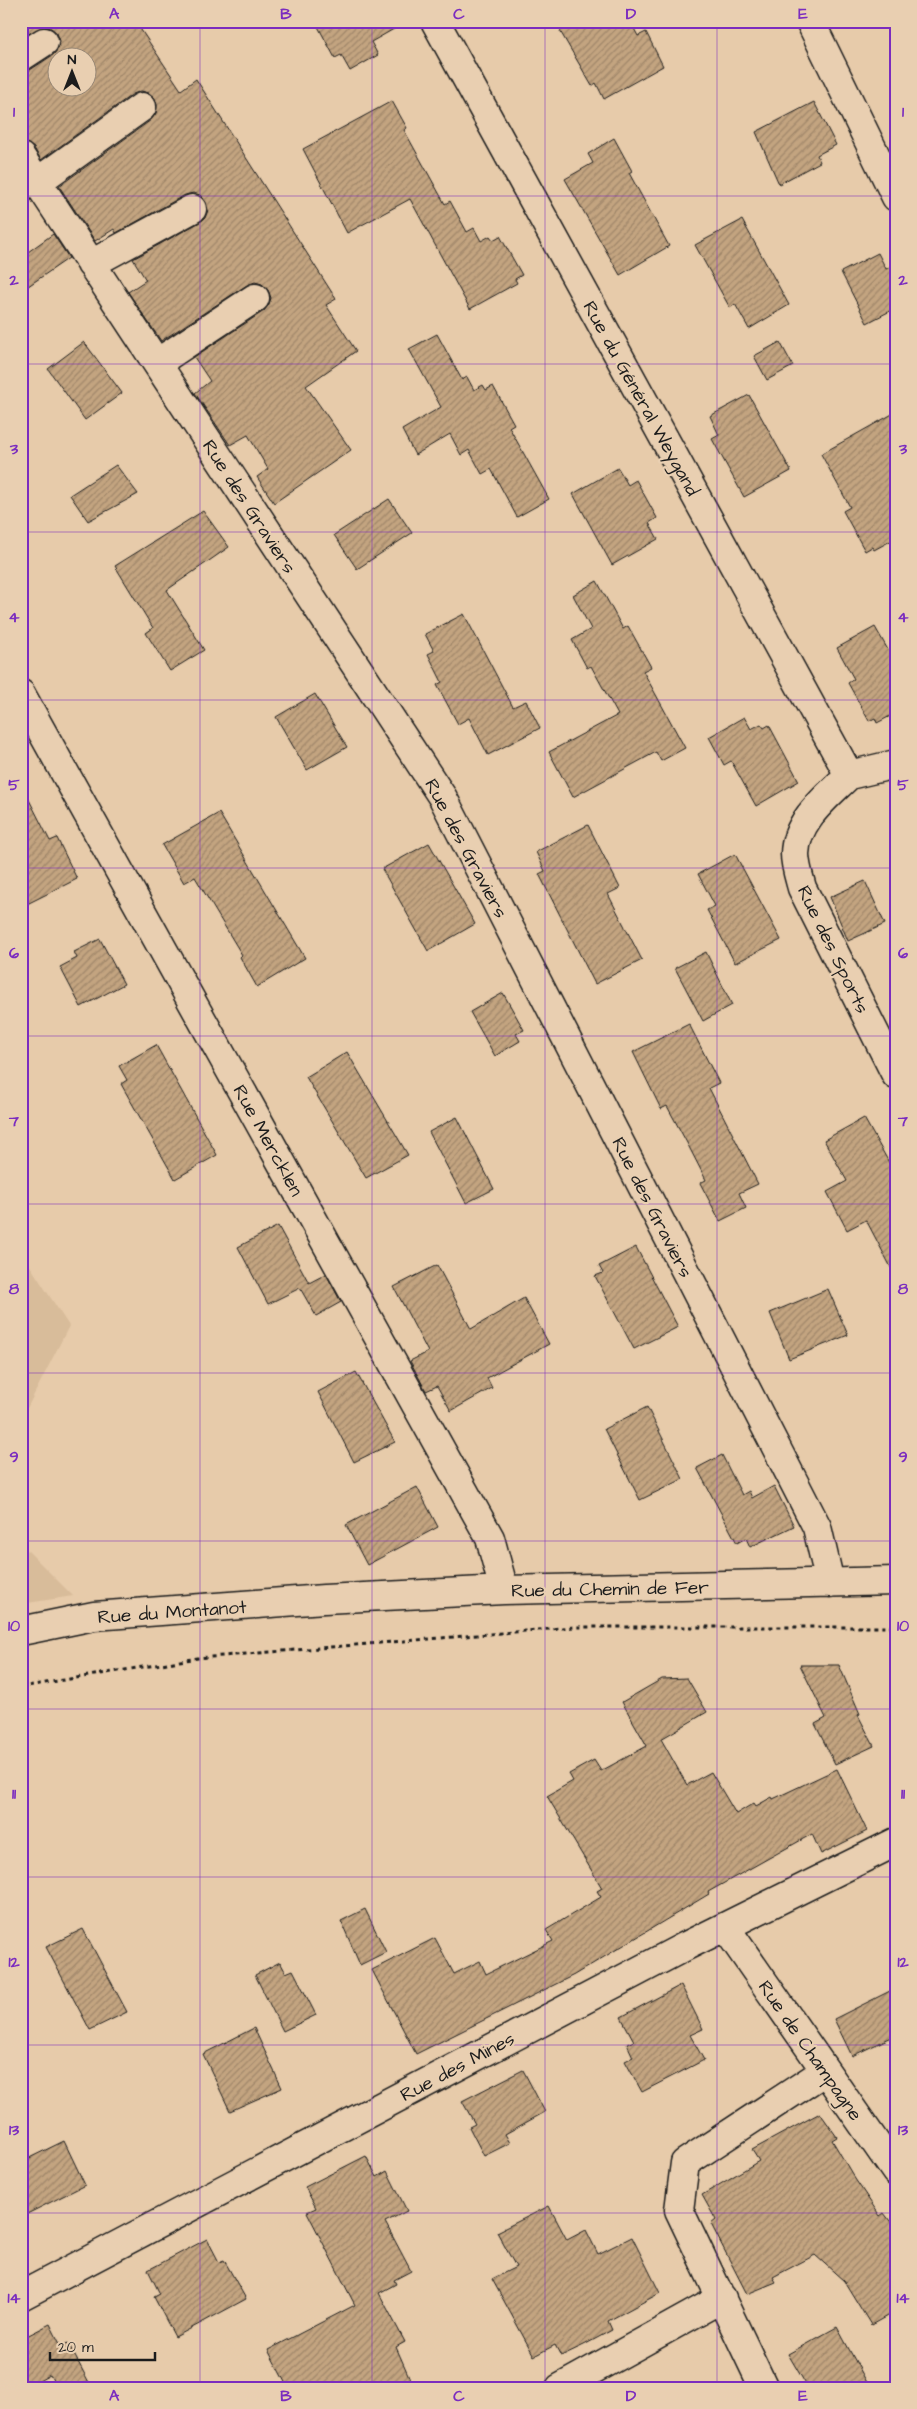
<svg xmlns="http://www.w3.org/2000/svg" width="917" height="2409" viewBox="0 0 917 2409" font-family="'Architects Daughter',sans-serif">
<defs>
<pattern id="building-hatch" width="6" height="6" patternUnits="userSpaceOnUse" patternTransform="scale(1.25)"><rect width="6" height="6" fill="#c3a480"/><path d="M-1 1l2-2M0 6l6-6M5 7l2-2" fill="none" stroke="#9e8568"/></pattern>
</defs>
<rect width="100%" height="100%" fill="#e7cbaa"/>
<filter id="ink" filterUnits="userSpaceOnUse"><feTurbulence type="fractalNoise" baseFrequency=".02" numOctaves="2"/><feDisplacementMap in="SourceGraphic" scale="10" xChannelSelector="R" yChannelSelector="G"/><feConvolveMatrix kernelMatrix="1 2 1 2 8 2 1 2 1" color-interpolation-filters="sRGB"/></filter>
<g filter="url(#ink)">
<path fill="#d8bc9a" d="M21,1252l48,74 -48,94z
M21,1544l52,52 -52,8z"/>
<path fill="url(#building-hatch)" stroke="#1c1c1c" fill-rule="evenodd" d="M21,21h114l46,69 15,-11 140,220 -10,6 30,46 -50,35 45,64 -77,53 -17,-26 11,-8 -20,-34 -18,10 -35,-52 15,-12 -16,-24 70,-46 5,-7 2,-6 -3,-8 -6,-6 -7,-2 -8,3 -86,56 -33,-49 18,-12 -13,-21 67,-37 5,-4 3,-8 -2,-8 -6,-7 -7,-2 -8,2 -69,38 -2,-4 -19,12 -36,-55 92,-66 5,-7 1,-8 -2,-7 -6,-5 -8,-2 -8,3 -92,66 -7,-12 -13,-9v-66l9,-3 23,-15 5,-6 2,-8 -3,-8 -6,-5 -7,-2 -23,12zM58,58h30v30h-30z
M315,21h93l-37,21 7,13 -28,16 -9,-16 -6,3z
M577,21h53l8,15 8,-4 17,34 -59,33 -8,-16 -4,3 -32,-55z
M392,101l15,27 -3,2 41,74 5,-3 17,31 7,-4 7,13 9,-5 3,4 7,-4 22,39 -7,4 2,4 -47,26 -60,-110 -63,34 -44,-84z
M814,102l22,43 -19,10 3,7 -41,22 -23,-52z
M614,138l18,33 -3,2 40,73 -49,29 -55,-96 28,-16 -5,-9z
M742,220l47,85 -40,24 -14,-25 -5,4 -35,-63z
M53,234l16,24 -48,33v-34z
M878,253l8,16 10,-5v44l-29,15 -26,-51z
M437,334l25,46 5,-3 7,13 9,-5 3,5 7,-4 21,38 -5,3 40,72 -32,18 -26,-48 -9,5 -13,-24 -8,5 -11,-21 -35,21 -13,-25 39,-23 -32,-58z
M84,342l38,51 -37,27 -37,-51z
M780,342l13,24 -26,14 -13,-24z
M749,395l42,76 -47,26 -32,-58 7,-4 -9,-19z
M896,412v126l-22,12 -2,-3 -7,4 -22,-40 7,-4 -29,-53z
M116,465l22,29 -50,27 -18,-26z
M618,468l10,17 8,-5 21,38 -8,5 9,16 -46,26 -39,-71z
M389,499l23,34 -55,36 -23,-34z
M203,511l26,36 -62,43 37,60 -34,21 -24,-38 7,-5 -38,-62z
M597,581l26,48 5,-3 23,41 -8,4 42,77 -24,13 -5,-9 -83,45 -24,-45 69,-37 -27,-49 -4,2 -15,-28 19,-11 -18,-34z
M464,614l49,93 13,-6 14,27 -52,27 -19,-37 -11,6 -21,-39 5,-3 -14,-28 6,-3 -9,-17z
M875,627l21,37v49l-19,10 -2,-5 -6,3 -21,-38 6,-4 -17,-31z
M315,694l32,53 -40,23 -31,-53z
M744,717l7,12 10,-5 3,4 5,-3 30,56 -43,25 -25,-45 -7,4 -15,-28z
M21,784l29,57 7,-3 20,41 -56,28z
M219,813l86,145 -48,29 -17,-30 2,-2 -47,-78 -11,6 -22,-38z
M588,825l32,63 -12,6 34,66 -47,24 -56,-110 6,-3 -9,-19z
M429,843l46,81 -47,27 -46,-82z
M735,854l46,86 -46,23 -28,-53 8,-4 -17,-32z
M865,881l20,43 -37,17 -18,-44z
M100,939l24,45 -43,23 -21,-40 17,-9 -3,-6z
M706,952l26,53 -29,16 -28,-53z
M503,993l21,37 -8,4 4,7 -25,15 -25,-44z
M689,1024l30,59 -10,5 49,96 -19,9 7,15 -26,13 -20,-38 6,-3 -19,-37 -20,-37 -6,3 -28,-57z
M156,1045l61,110 -42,24 -54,-95 6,-4 -8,-14z
M347,1052l61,103 -42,23 -60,-101z
M457,1117l37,72 -28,14 -37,-71z
M864,1118l32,57v102l-30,-57 -19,10 -20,-38 20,-11 -23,-41z
M278,1226l31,57 17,-9 15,28 -25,14 -16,-28 -32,16 -30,-57z
M636,1247l42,80 -44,22 -39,-73 8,-3 -4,-7z
M437,1265l34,64 53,-31 25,46 -62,34 5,10 -41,23 -14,-25 -11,5 -16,-30 18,-9 -34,-65z
M828,1289l20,46 -59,24 -19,-46z
M356,1372l39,70 -41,20 -36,-70z
M647,1407l36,72 -43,21 -36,-71z
M722,1455l20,40 7,-4 3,7 22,-12 20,40 -44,21 -4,-9 -9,5 -40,-75z
M417,1487l21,40 -71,38 -21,-40z
M800,1665h39l21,49 -2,1 16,31 -39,18 -20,-40 11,-6z
M687,1678l20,34 -46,27 26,46 24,-13 25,42 18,-11 2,3 16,-9 1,2 64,-30 30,62 -46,23 -9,-20 -104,58 1,2 -135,81 -158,79 -44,-84 63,-32 19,36 26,-13 6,13 67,-33 -7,-11 55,-33 -4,-6 5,-3 -55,-92 26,-15 -4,-7 25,-14 7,11 46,-25 -25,-44 40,-23z
M365,1909l21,43 -26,13 -19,-44z
M83,1929l44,83 -37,18 -44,-83z
M280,1962l6,11 7,-3 23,45 -33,16 -28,-56z
M681,1985l22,44 -13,6 14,25 -62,32 -17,-31 8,-4 -6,-13 7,-3 -13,-24z
M896,1988v47l-44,21 -18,-37z
M254,2028l28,60 -52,23 -27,-57z
M523,2070l22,42 -40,22 5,9 -26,13 -15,-29 6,-3 -13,-23z
M820,2113l17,24 -5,3 23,39 25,37 4,-3 12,16v82l-25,14 -27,-44 -29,-26 -42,22 3,5 -29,12 -36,-70 5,-4 -14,-25 57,-34 -7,-11z
M64,2141l21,44 -64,32v-55z
M366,2156l11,21 10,-6 20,40 -22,11 26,49 -17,9 2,4 -17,9 26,49 -9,5 18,41h-126l-20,-38 87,-45 -48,-93 9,-4 -11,-21z
M549,2206l18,34 19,-10 12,24 34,-17 28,56 -52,28 4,9 -28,15 -23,11 -6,-11 -21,11 -42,-77 24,-12 -19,-35z
M207,2239l12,23 5,-2 22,39 -71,38 -21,-40 6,-3 -12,-24z
M50,2324l11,22 7,-3 24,45h-35l-7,-13 -24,13h-5v-49z
M837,2327l33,61h-62l-20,-34z"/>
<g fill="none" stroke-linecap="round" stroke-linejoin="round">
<defs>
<path id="minor" d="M435,21l414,754
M810,21l86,176
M21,57l23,-15
M21,157l422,641 374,729 13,56
M37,182l105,-75
M91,264l101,-55
M157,363l98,-65
M21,694l469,844 14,52
M849,775c-22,22 -53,45 -54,79 0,11 4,23 7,34l94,187
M849,775l47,-11
M21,1631l73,-15 230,-17 180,-9 392,-9
M726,1928l170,244
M21,2296l665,-350 210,-104
M560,2388l162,-90
M764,2388l-85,-178 6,-47 140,-92"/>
</defs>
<use href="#minor" stroke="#1c1c1c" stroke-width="31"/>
<path stroke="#1c1c1c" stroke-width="3" stroke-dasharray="4 4" stroke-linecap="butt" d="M21,1687l177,-29 376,-31h322"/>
<use href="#minor" stroke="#e9cfb1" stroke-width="28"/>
</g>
</g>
<path fill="none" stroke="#7b2cbf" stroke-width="1" stroke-opacity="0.55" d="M200,21v2367M372,21v2367M545,21v2367M717,21v2367M21,196h875M21,364h875M21,532h875M21,700h875M21,868h875M21,1036h875M21,1204h875M21,1373h875M21,1541h875M21,1709h875M21,1877h875M21,2045h875M21,2213h875"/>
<g text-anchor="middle" stroke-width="4.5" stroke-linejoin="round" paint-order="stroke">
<g font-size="19" fill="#1c1c1c" stroke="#e9cfb1">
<text transform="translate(642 398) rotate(61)" y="7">Rue du Général Weygand</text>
<text transform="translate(250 506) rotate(57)" y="7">Rue des Graviers</text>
<text transform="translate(467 848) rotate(62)" y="7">Rue des Graviers</text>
<text transform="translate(834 949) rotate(64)" y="7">Rue des Sports</text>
<text transform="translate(269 1140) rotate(61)" y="7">Rue Mercklen</text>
<text transform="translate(653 1207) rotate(63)" y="7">Rue des Graviers</text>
<text transform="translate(610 1588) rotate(-1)" y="7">Rue du Chemin de Fer</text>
<text transform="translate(172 1611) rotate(-4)" y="7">Rue du Montanot</text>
<text transform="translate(811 2050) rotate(55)" y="7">Rue de Champagne</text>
<text transform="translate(457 2066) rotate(-28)" y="7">Rue des Mines</text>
</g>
</g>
<rect width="917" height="2409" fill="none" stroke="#e9cfb1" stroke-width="55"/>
<g transform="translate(72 72)"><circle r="24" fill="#e9cfb1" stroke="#978775"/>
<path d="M0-4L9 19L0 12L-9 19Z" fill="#1c1c1c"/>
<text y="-8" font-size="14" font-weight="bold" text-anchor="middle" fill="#1c1c1c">N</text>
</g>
<path d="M50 2352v8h105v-8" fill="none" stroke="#1c1c1c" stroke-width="2.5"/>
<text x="58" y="2352" font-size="15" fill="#1c1c1c" stroke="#e9cfb1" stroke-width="4" paint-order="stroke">20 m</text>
<rect x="28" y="28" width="862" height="2354" fill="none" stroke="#7b2cbf" stroke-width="2"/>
<g font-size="16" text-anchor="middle" font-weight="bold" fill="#7b2cbf">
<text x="114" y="19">A</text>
<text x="286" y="19">B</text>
<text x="459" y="19">C</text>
<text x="631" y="19">D</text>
<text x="803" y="19">E</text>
<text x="14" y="117">1</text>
<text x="903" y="117">1</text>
<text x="14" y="285">2</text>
<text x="903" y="285">2</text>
<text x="14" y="454">3</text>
<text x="903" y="454">3</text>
<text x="14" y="622">4</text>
<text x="903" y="622">4</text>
<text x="14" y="790">5</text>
<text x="903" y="790">5</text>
<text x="14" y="958">6</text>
<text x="903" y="958">6</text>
<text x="14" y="1126">7</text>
<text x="903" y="1126">7</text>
<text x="14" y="1294">8</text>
<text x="903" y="1294">8</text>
<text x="14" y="1462">9</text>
<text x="903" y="1462">9</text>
<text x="14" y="1631">10</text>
<text x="903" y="1631">10</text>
<text x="14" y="1799">11</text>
<text x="903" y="1799">11</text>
<text x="14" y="1967">12</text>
<text x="903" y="1967">12</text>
<text x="14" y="2135">13</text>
<text x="903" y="2135">13</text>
<text x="14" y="2303">14</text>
<text x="903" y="2303">14</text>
<text x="114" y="2401">A</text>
<text x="286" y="2401">B</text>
<text x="459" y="2401">C</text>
<text x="631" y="2401">D</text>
<text x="803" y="2401">E</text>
</g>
</svg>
